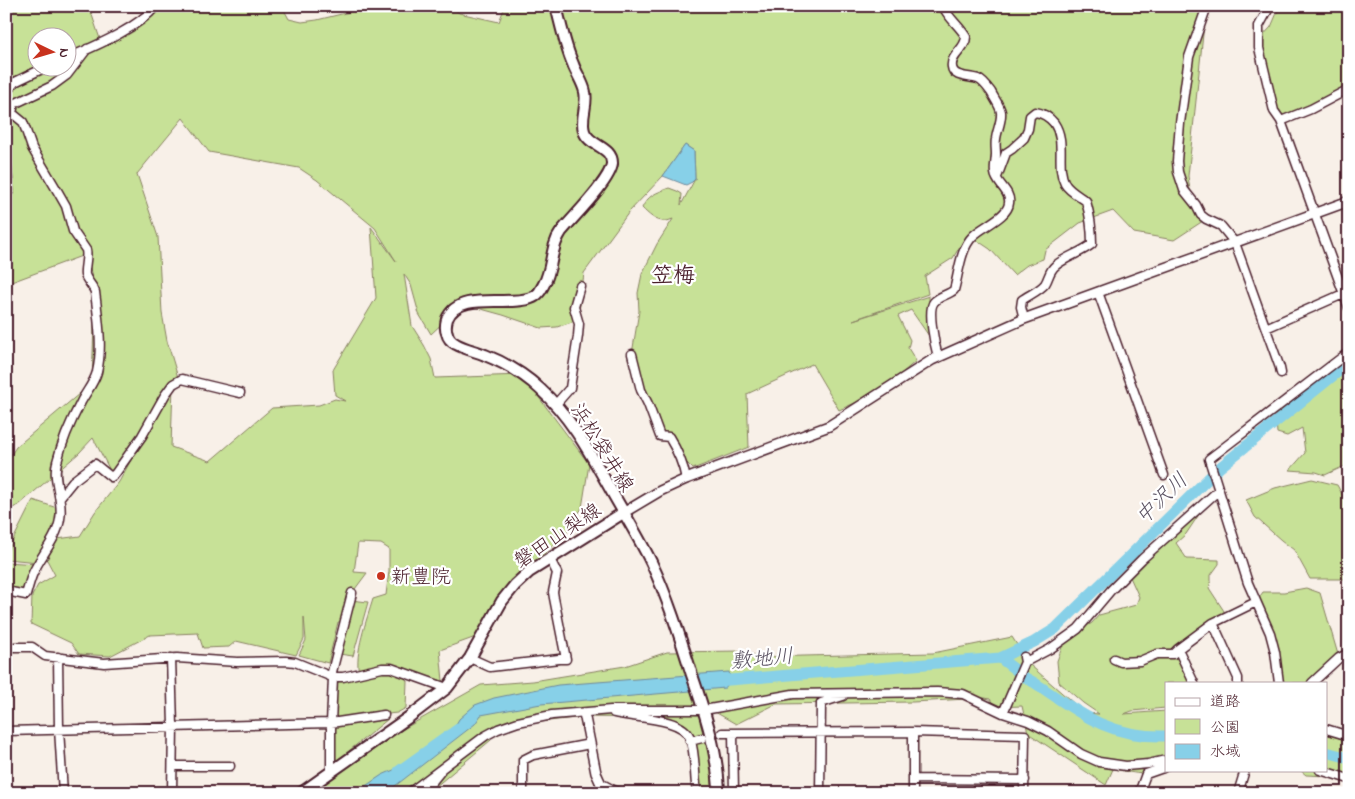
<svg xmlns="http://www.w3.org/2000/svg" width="1355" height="799" viewBox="0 0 1355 799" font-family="'Indie Flower','Klee One',sans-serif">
<rect width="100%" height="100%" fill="#f8f0e8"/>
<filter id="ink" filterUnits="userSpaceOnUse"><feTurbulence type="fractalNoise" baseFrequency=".02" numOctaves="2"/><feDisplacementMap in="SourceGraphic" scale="10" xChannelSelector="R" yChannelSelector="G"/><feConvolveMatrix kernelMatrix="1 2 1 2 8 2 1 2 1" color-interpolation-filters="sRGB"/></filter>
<g filter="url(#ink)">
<path fill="#c7e197" stroke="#888061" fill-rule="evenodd" d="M6,6h83l12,36 55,-36h126l7,13 13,3 15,-2 57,-14h33l9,5 4,-5h31l8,7 40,9 6,-16h701l-18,170 4,28 14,15 -32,21 -40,-7 -21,-22 -33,12 -35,27 -2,9 -16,6 -13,10 -24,-26 -12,-8h-15l-10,17 -28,18 3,18 -75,26 76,-24v40l-18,-26 -13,6 12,24 -2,8 8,13 -36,31 -41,18 -27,-46 -65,30 2,53 -56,22 -33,-33 -28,-82 7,-43 -1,-18 4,-19 15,-30 16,-25c-3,1 -5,2 -8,2 -9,1 -17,-7 -23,-13 6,-13 14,-15 27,-20l8,3 5,3 -1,11 14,-26 -1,-28 -9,-6 -22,31 -34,36 -45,61 -6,47 -21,7 -16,1 -38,-13 -40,-11 -32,30 -12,-20 -8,-29 -7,-11 8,52 12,19 7,14 4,19 87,-3 67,89 -7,44 -17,27 -61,54 -20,45 -44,16 3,31 -42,-9 6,9 -1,27 -9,5 -63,7 -1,-42 26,-5c-5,-19 8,-54 14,-74l13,-4 3,-24v-22l-8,-5 -23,-1 -4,29 13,1 -15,20 -1,7 17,2 -15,54 -14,-2 5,-31 -6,-1 -10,41 -29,-8 7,-15 -2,-23v22l-8,16 -60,-14 -7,6 -26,1 -5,-15 -48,2 -40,21 -31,-2 -8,-11 -40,-19 1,-28 6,-11 17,-10 -8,-15 10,-21 23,-3 15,-24 24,-30 44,-81 -50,75 -20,-38 -14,15 -60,52 -13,6v-49l10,-15 76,-64 3,-91 -8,-38 -81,30zM38,38h30v30h-30zM183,118l26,34 90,16 18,12 58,48 21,33 -25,-34 5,71 -43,72 2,25 10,6 -10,-2 -16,6 -47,3 -62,53 -39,-14 2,-63 6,-3 -12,-40 -5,-28 -4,-76 -21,-63z
M1280,6h69v84l-68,31 -8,-15 -14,-66 12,-13z
M1349,352v112l-24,11 -9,-3 -26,-2 15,-17 -3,-25 -15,8 -10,-3 -2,-26z
M1312,479l25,6 12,22v72h-39l-16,-29 -13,-10 -26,-23 -9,-17 29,-12z
M33,500l24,8 3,11 -21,43 -33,-3v-5z
M1204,507l-18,27 -10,9 11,16 32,1v4l-8,11v7l-2,6 15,23 -1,6 -45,32 16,34h-28v25l-34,3 -8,3 42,-3 1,59c-18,8 -36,2 -54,-1l-7,16 -78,-52 -6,-27 -27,1 -5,-8 -5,-1 -72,4 -137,2 -40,20 -21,-12 -15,10 12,45v26h-11l-14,-63 -40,-12 -62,-1 -91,10 -16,16 11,-4 2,1 -63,53h-124l41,-31 136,-77 52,-4 92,-15 42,-14 74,-1 20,6 172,-4 79,-16 18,28 55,48 14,1 -16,-11 -24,-21 -2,-21 5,-14 7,-11 23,-13 7,-8 37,-10 3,-8 -9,-20 17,-18z
M6,562l32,2 -14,30 -18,-4z
M1306,588l14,5 19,65 -27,25h-34l-5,-40 -17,-41 7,-10h21z
M388,719l-54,44v-36z
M1326,734l23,7v36l-43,-2 -6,-5h26z"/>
<path fill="#87d0e8" stroke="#6f899c" d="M685,145l9,6c0,9 1,18 1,28l-3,3 -6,3 -23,-9z
M729,672l2,8 -6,8 -184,16 -60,11 -6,9 -89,69h-31l27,-18 28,-12 40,-28 9,-16 16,-14 19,-7 64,-13z"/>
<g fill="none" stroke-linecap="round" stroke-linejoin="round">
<path stroke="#87d0e8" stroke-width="11" d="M1000,658l26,20 9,5c45,30 74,55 131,53
M717,681l283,-23 34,-16 21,-13 164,-161 130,-105
M1326,752l23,6
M399,771l62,-44"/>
<defs>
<path id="minor" d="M1207,6l-18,51 -9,66 -3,38 1,11 6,18 12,15 5,10 5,4 15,7 14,17 45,125 1,5
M1270,6l-11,20v22l15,63 7,10 68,187
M68,58c27,-12 69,-29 88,-52
M6,92l9,-10 29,-14
M1281,121l30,-12 38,-20
M6,158l3,33
M997,177l9,-24 6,-4 12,-11 4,-9 2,-13 5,-4c8,1 14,5 19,11 13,19 1,41 11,61 4,7 14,12 21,17 4,14 6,28 6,43 -11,9 -27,13 -37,22 -6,5 -6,12 -10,18 -6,7 -16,11 -23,16l-1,7 3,12
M1098,292l66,183
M1266,328l77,-34
M632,354l9,36 7,14 12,32 9,1c8,13 14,26 17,42
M938,357c-3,-11 -11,-47 -4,-55 5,-6 14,-7 20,-12 5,-17 6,-41 19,-54 8,-9 35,-19 36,-33 2,-12 -13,-19 -14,-30 -1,-6 1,-13 1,-19 0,-5 -1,-10 0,-15 1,-9 6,-18 5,-27 -1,-6 -7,-14 -10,-20 -3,-4 -8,-11 -13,-13 -8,-3 -25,-1 -26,-12 -2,-12 14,-18 14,-30 -6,-11 -18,-19 -23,-31
M556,404l14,-16 8,-52 1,-12 -5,-17 6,-21
M60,497l13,-16 22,-17 16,13 4,-3 27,-38 23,-41 8,-11 9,-5 58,14
M6,591l20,4c2,-7 4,-15 7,-22 8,-18 24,-34 27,-54 4,-19 -8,-38 -3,-57 5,-21 14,-41 24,-60 5,-10 13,-19 16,-30 6,-25 1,-54 -2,-80 -2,-6 -8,-11 -10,-17 -1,-8 3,-17 1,-25l-13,-19 -7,-25 -8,-14 -26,-44 -9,-26 -11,-9 2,-9 38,-18 15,-11 20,-26
M6,647h26l13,9 59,7 73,-5 60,4 49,-1 9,1 37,15h11l39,-9h9l56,20
M1178,649l16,34
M58,657l1,72 4,64
M171,658l2,68 -1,67
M470,658l20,9 69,-8h7l-12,-61 -1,-6 4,-19 -7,-14
M1114,659l7,3 19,-1 17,-7h16l5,-5 35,-26
M1029,660l21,-11 28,-20 33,-39 31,-31 77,-69
M1238,683v-5l-25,-55 43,-21
M1279,683l-4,-31 -5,-19 -22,-50 -39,-124 140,-107
M1312,683l27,-25 10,-5
M614,713c19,5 69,4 76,25 6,17 4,37 7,55
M1003,713l22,-51 -1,-5
M1326,729l23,7
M6,731l325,-8 53,-8
M722,733l191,-1 112,3 -1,58
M733,733l1,60
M690,741l12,-3
M173,766h57
M1320,770l29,9
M331,772v-49l2,-45 -1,-6 20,-79
M913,779l112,1
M409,793l76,-57 13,-7 20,-7 34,-7 59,-5h93l89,-16 144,-2 26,2 40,19 25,8 20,10 33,23 18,8 27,4 22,-2 18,-4
M423,793l17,-21
M523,793v-33l10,-5 57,-11
M820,793l1,-90 22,-7
M913,793v-61
M1139,793l7,-19 17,-6 3,-3
M1238,793l7,-23"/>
<path id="tertiary" d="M623,513l37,-22 26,-12 143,-53 103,-66 92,-41 325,-118
M584,713l12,60 5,11 17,9"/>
<path id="secondary" d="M556,6c5,19 9,40 17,58 3,9 10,18 12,28 3,13 -5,26 -1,39 4,15 29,15 28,33 -2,17 -39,53 -51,68 -11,15 -8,36 -17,52 -3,6 -6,12 -13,14 -23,9 -72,-8 -84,21 -1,4 -2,10 0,14 1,5 5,9 9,11 9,5 20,7 29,11 20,8 39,19 55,34 32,29 51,66 72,103 13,23 27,46 39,70 17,36 29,75 41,113 13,38 26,77 27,118
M301,793l108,-76 38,-29 23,-30 32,-57 13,-16 14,-13 94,-59"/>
</defs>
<use href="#minor" stroke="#4a1f2b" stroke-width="11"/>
<use href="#tertiary" stroke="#4a1f2b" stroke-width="12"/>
<use href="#secondary" stroke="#4a1f2b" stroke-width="14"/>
<use href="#minor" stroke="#fff" stroke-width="8"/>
<use href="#tertiary" stroke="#fff" stroke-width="9"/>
<use href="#secondary" stroke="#fff" stroke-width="10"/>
</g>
</g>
<circle fill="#c8321e" stroke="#fff" stroke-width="2" cx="381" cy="576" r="5"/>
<g text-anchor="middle" stroke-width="4.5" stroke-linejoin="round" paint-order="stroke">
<g font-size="20" fill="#4a1f2b" stroke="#fff">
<text transform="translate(603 447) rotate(58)" y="7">浜松袋井線</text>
<text transform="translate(557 535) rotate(-34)" y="7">磐田山梨線</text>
</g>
<g font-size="20" fill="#4a1f2b" stroke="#fff" text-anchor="start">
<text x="391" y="583">新豊院</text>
</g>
<g font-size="21" font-style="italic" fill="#5c5464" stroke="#fff">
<text transform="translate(1161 498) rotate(-44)" y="7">中沢川</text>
<text transform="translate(762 658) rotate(-5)" y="7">敷地川</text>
</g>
<g font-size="22" font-weight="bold" fill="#4a1f2b" stroke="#fff">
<text x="673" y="282">笠梅</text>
</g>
</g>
<rect width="1355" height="799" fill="none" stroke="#fff" stroke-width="25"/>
<rect x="12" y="12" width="1330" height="774" fill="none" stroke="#4a1f2b" stroke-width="2" filter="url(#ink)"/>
<rect x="1165" y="682" width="162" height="90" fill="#ffffff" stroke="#b7a5aa"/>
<rect x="1175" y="698" width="25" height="8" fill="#ffffff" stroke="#b7a5aa"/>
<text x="1210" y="706" font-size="15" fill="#4a1f2b">道路</text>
<rect x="1175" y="719" width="25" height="15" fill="#c7e197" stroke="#b7a5aa"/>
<text x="1210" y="732" font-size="15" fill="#4a1f2b">公園</text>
<rect x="1175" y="744" width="25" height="15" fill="#87d0e8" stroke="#b7a5aa"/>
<text x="1210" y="756" font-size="15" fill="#4a1f2b">水域</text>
<g transform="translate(52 52) rotate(95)"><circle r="24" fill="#ffffff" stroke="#b7a5aa"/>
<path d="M0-4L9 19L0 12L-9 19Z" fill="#c8321e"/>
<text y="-8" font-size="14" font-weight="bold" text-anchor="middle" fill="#4a1f2b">N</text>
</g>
</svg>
